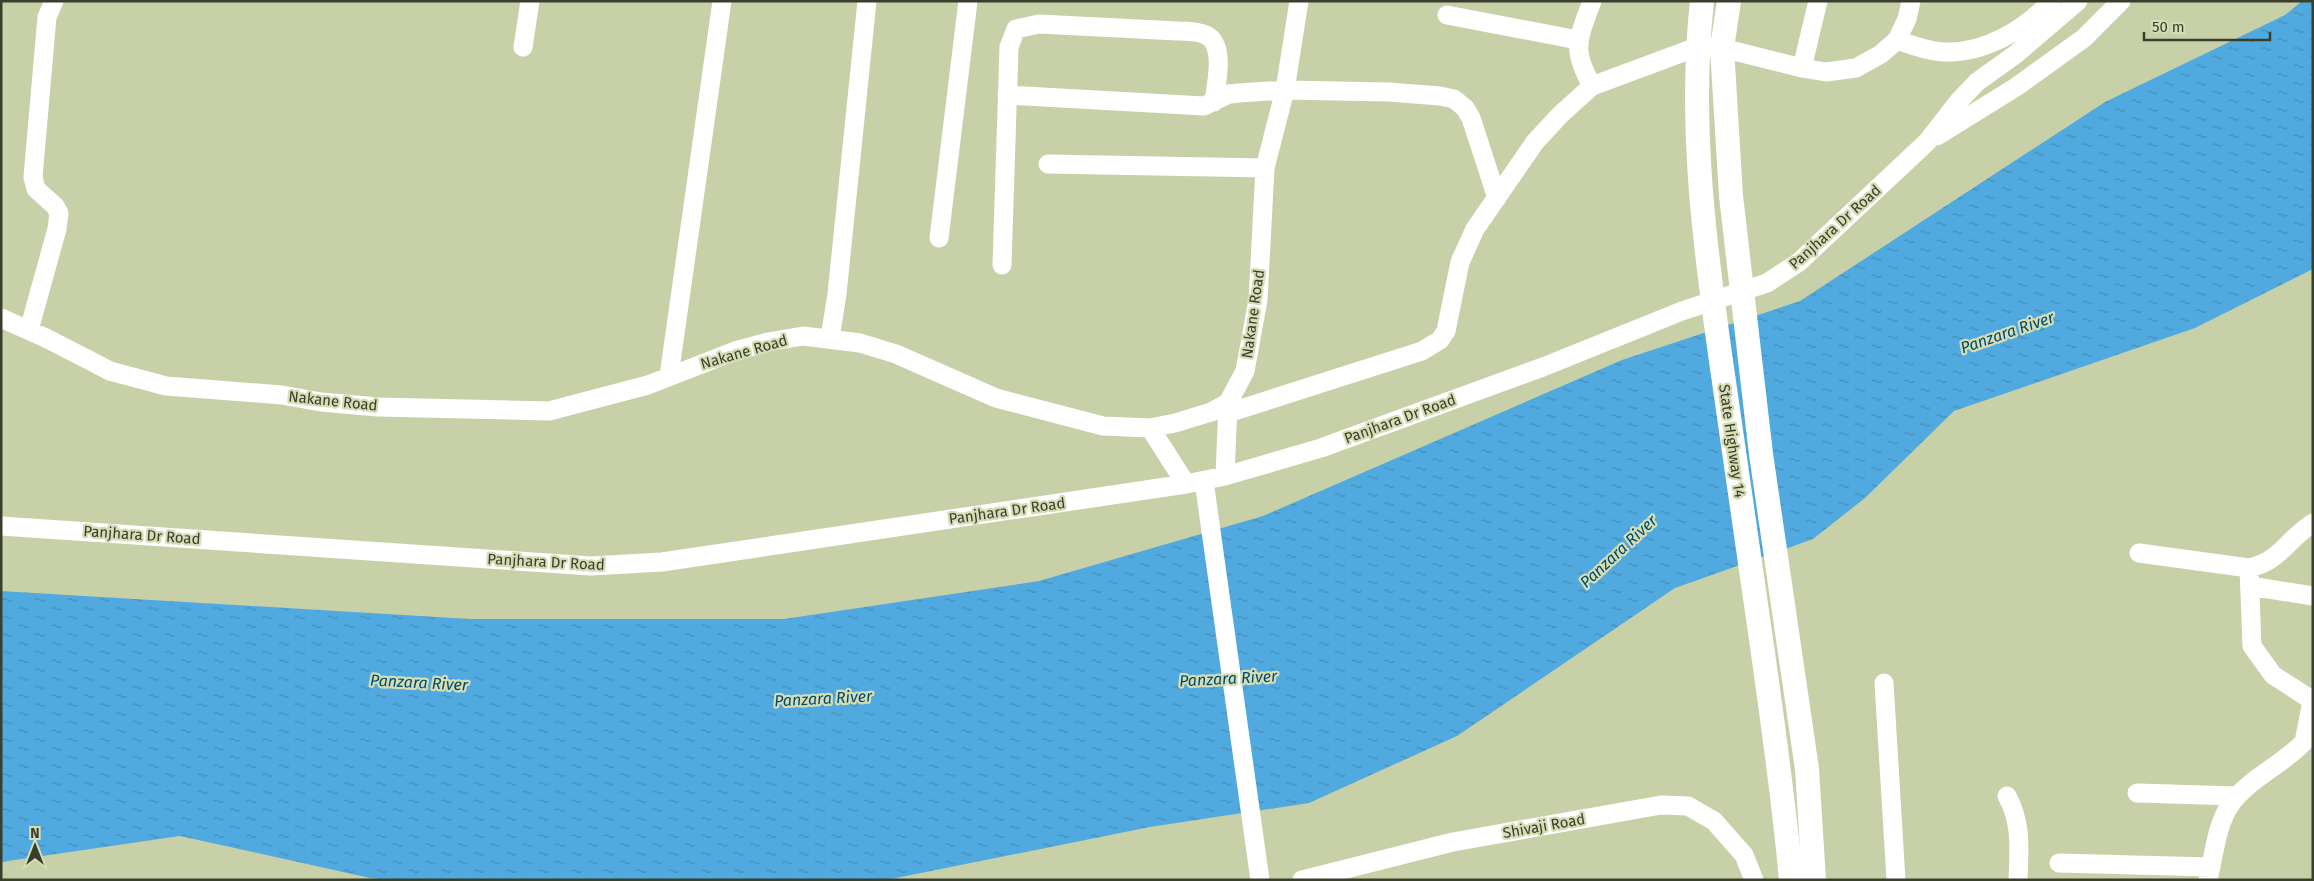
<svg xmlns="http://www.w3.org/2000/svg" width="2314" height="881" viewBox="0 0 2314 881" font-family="'Fira Sans',sans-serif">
<defs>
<pattern id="water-ripples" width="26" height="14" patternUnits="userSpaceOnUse" patternTransform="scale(1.25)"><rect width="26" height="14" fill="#51aadf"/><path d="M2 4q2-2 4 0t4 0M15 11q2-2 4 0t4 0" fill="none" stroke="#448cb5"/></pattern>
</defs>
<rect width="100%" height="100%" fill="#c8d0a8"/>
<path fill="url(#water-ripples)" d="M2302,1h11v268l-118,59 -241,83 -89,87 -52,41 -138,49 -218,148 -148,67 -159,24 -264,53h-496l-20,-2 -190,-42 -179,26v-271l469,28h314l255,-38 224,-65 359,-156 178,-59 305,-199 180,-87z"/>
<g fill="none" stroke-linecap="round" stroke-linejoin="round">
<path stroke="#fff" stroke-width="19" d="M1592,1c-14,39 -21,47 0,85
M1447,15l131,25
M1897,40c16,5 32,12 49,12 39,1 80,-23 105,-51
M523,47l7,-46
M1802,68l16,-67
M1007,95l197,11 25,-12 10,-1 46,-3 104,2 51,4 14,3 11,9 6,10 26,80
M1937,136l79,-49 68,-49 37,-37
M1048,164l217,4
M939,238l29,-237
M1002,265l7,-218 7,-18 23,-5 139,7c9,0 19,0 28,4 20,10 10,49 8,67
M1,318l47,21 62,32 56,15 116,9 39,7 57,5 171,4 99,-26 87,-34 33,-9 35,-6 57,7 36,11 100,44 107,28 47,2 25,-5 36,-11 17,-9 17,-32 13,-71 7,-132 20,-78 14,-89
M29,330l28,-101 2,-16 -4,-7 -19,-17 -3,-12 14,-160 7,-16
M830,338l7,-44 30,-293
M669,376l53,-375
M1228,413l194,-62 18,-11 6,-9 14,-69 15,-33 60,-87 25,-27 32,-29 105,-39 25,1 80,20 24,4 30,-4 25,-14 16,-14 10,-21 4,-18
M1150,428l36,56
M1225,476l3,-73
M1204,481l56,399
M1,526l590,40 71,-4 524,-78 39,-8 96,-28 222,-81 139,-56 85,-28 32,-21 128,-120 31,-40 19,-20 39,-28 62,-53
M2139,553l110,15c32,-7 38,-29 64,-45
M2249,568l3,78 21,29 40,26
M2250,586l63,10
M1884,683l12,197
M2137,793l100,3
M2007,796c15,27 12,53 11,84
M2059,863l152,4
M1302,880l151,-38 208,-37 27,1 26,15 30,34 10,25
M2208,880c6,-24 8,-54 22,-75 18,-26 52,-40 74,-63l8,-41"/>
<path stroke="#fff" stroke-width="24" d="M1702,1c-14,126 4,256 22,381 13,88 25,176 38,264 11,78 22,155 29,234
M1729,1l-7,47 9,148 30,258 46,315 7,111"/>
</g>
<g text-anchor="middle" stroke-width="4.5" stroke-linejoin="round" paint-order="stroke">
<g font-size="15" fill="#3a3e2d" stroke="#d5ddb5">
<text transform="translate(1835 227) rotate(-42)" y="5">Panjhara Dr Road</text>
<text transform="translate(1253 314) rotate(-82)" y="5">Nakane Road</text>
<text transform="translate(744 352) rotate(-16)" y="5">Nakane Road</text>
<text transform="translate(333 401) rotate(6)" y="5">Nakane Road</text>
<text transform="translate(1400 419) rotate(-20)" y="5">Panjhara Dr Road</text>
<text transform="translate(1732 441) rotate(82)" y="5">State Highway 14</text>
<text transform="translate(1007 511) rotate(-8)" y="5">Panjhara Dr Road</text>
<text transform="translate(142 535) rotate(4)" y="5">Panjhara Dr Road</text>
<text transform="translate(546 562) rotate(3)" y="5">Panjhara Dr Road</text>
<text transform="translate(1544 826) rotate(-10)" y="5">Shivaji Road</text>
</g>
<g font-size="16" font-style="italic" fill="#004a6d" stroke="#d5ddb5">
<text transform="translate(2007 332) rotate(-19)" y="6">Panzara River</text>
<text transform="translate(1618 551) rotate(-43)" y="6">Panzara River</text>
<text transform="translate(1228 678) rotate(-3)" y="6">Panzara River</text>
<text transform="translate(419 682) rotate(3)" y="6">Panzara River</text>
<text transform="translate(823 698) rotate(-3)" y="6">Panzara River</text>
</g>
</g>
<rect width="2314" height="881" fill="none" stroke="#3a3e2d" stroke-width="5"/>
<g transform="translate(35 846)" stroke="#d5ddb5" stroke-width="4" paint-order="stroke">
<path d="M0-4L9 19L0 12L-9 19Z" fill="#3a3e2d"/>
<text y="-8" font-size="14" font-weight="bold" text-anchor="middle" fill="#3a3e2d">N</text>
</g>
<path d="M2144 32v8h126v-8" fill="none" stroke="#3a3e2d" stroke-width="2.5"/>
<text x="2152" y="32" font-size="15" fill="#3a3e2d" stroke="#d5ddb5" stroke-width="4" paint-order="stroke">50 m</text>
</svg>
